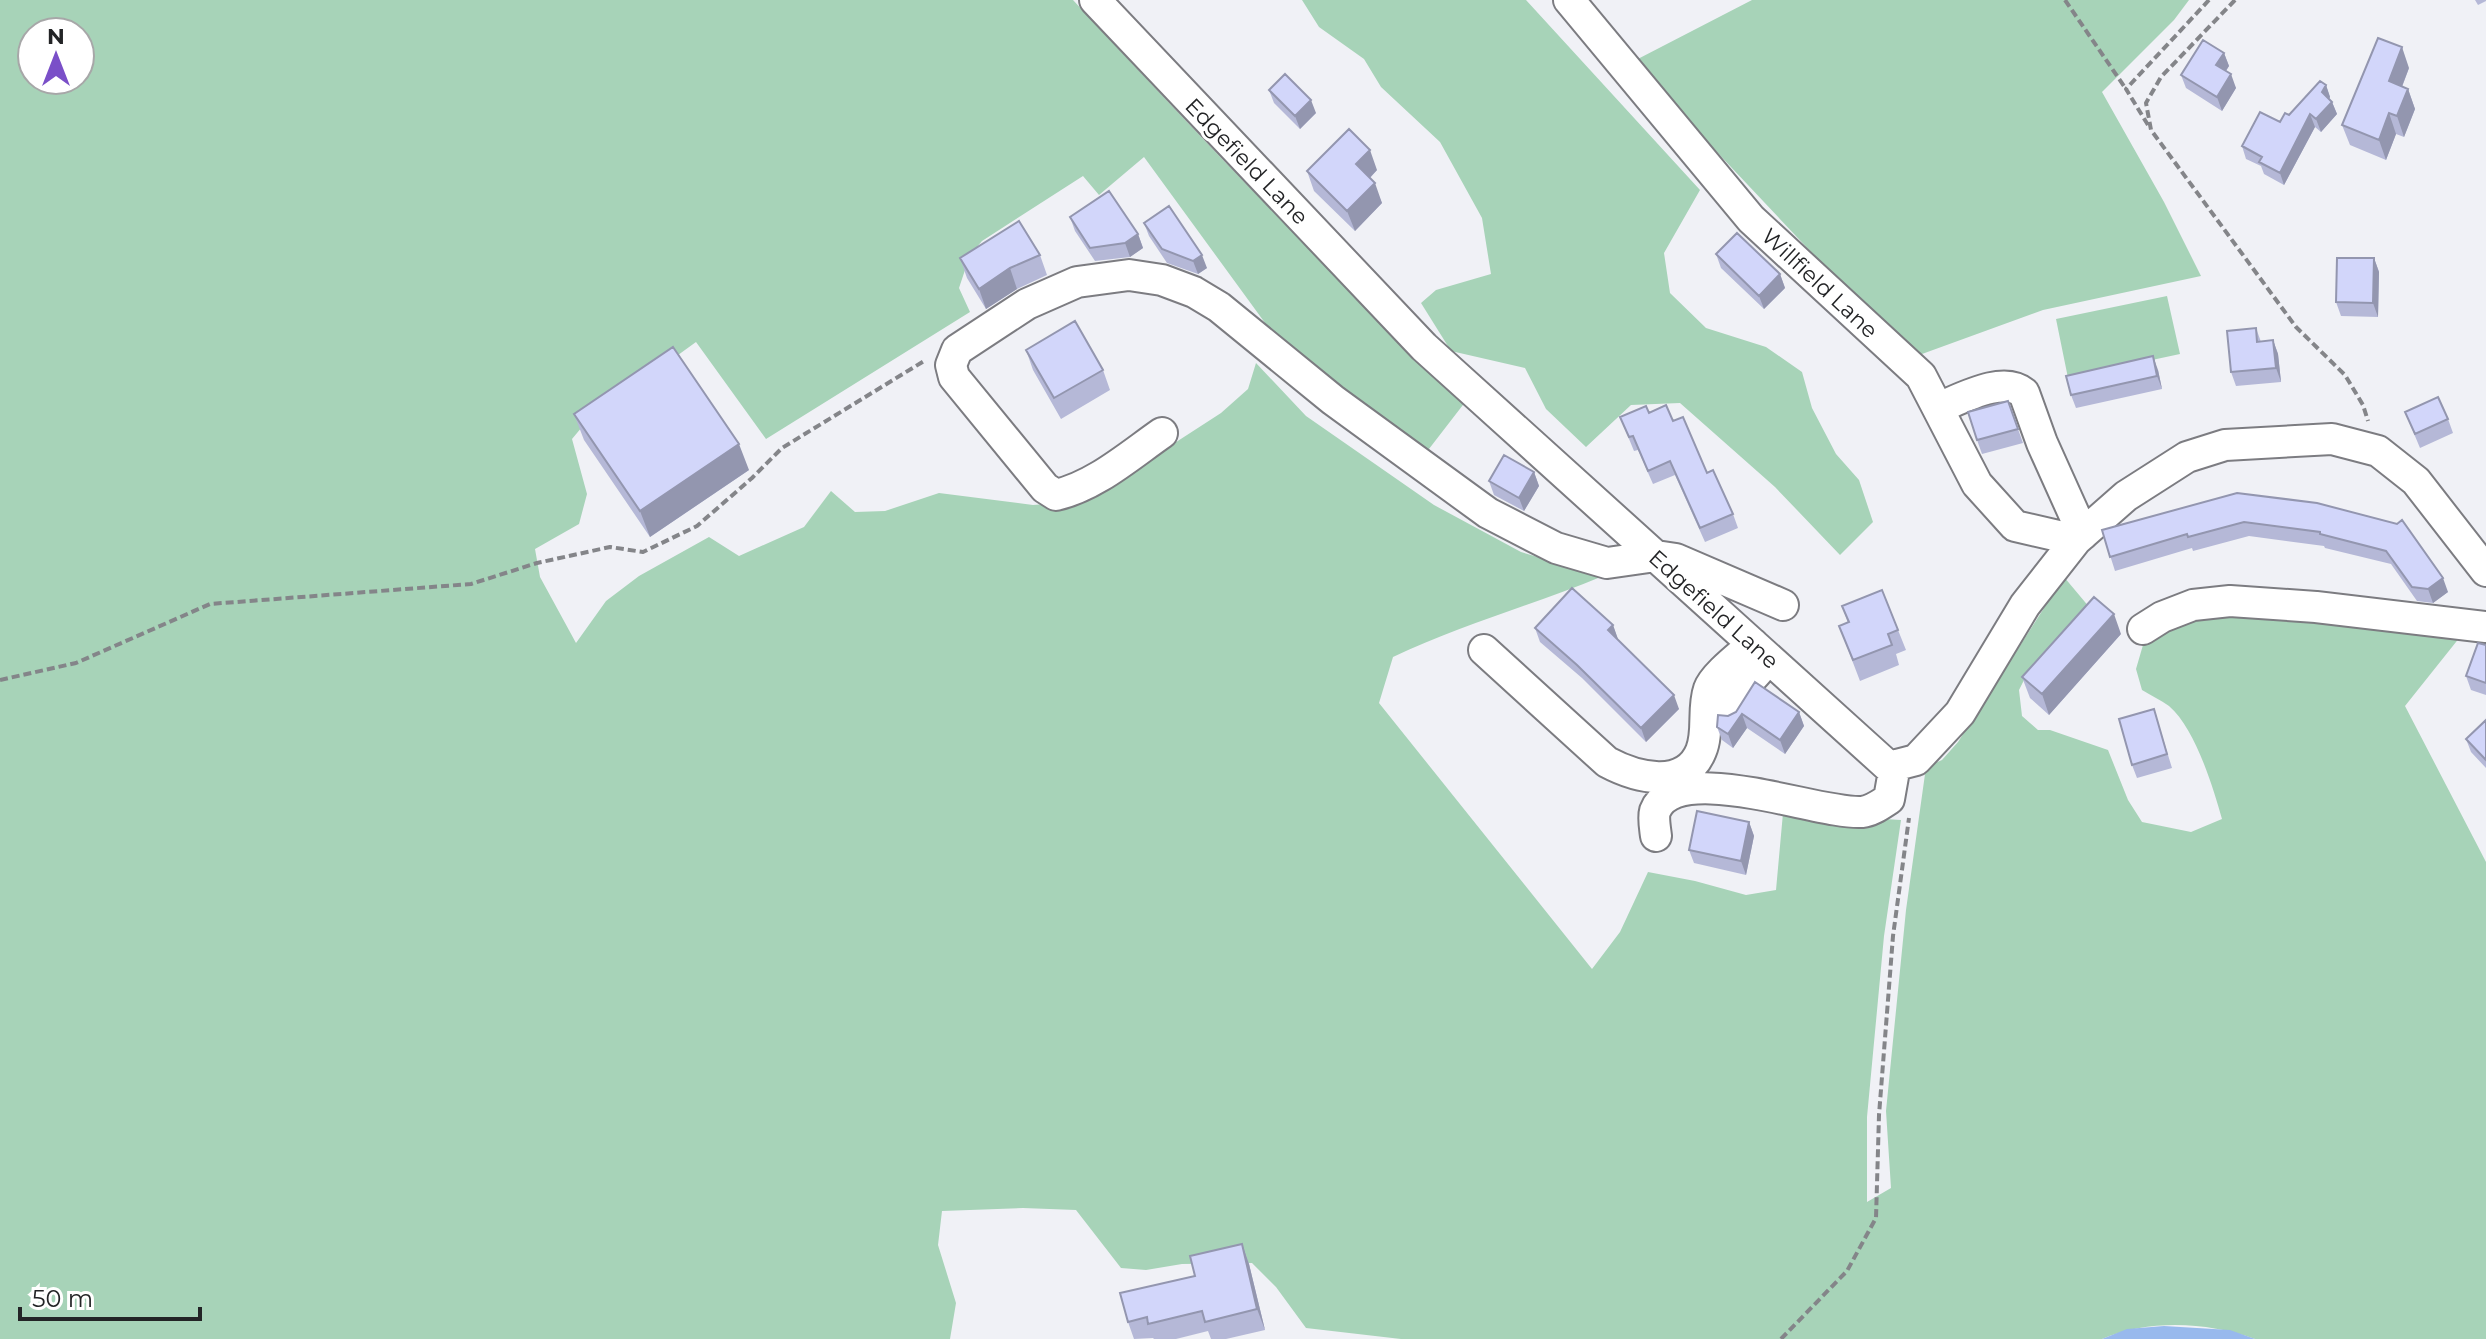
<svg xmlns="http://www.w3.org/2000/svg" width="2486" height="1339" viewBox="0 0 2486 1339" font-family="Montserrat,sans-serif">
<rect width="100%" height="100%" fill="#f0f1f6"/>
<path fill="#a7d3b8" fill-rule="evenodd" d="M0,0h1073c127,137 256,274 393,401l-44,57 -125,-99 -29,-32 -124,-170 -45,38 -16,-19 -101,65 -12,14 -11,33 11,24 -204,127 -70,-97 -109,79 -15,18 15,55 -8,30 -44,25 5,28 36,66 30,-42 33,-25 70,-39 30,19 65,-29 27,-36 24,21 30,-1 54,-18 94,12 52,-4 136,-88 27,-24 8,-26 50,53 128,89 87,47 82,24c-70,29 -142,49 -210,81l-14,46 213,266 28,-37 28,-60 47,9 51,14 30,-5 7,-77 118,7 -17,116 -17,181v85l24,-14 -5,-77 20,-201 20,-143 16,-7 16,-18 106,-165 26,31 -64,68 -7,14 3,26 16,14h12l58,20 20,50 14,22 49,10 31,-13c-9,-32 -27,-91 -53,-113 -8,-6 -19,-11 -27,-16l-6,-21 7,-24 27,-17 48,-17 242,26 -55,69 81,156v477h-231c-48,-17 -105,-20 -153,0h-701l-95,-11 -30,-41 -24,-24 -70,1 -36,6 -25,-2 -45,-58 -53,-2 -81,3 -4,34 18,58 -6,36h-950zM32,32h48v48h-48z
M1302,0h224l174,190 -36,63 6,40 36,35 60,19 36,25 10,36 24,46 23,26 14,42 -33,33 -65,-68 -95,-84 -49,2 -45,42 -40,-38 -21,-41 -74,-17 -30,-48 15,-13 55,-16 -9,-56 -42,-76 -59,-55 -17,-28 -45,-32z
M1752,0h437l-15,20 -72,72 62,110 37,74 -158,34 -132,48 -279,-296z
M2167,296l13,58 -112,24 -12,-59z"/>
<path fill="#98b9ed" d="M2164,1326l66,4 25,9h-153l25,-10z"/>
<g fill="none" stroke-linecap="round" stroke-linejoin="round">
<defs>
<path id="minor" d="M1095,0l329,347 465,420 27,-7 44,-47 65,-108 51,-65 50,-44 61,-39 38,-12 107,-6 46,12 38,30 70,90
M1569,0l182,219 170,157 56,108 38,42 61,14
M1938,408c23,-9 65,-33 86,-15l18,50 41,91
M1162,433c-33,23 -67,53 -106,62l-11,-7 -91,-111 -3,-12 6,-15 70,-46 50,-22 52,-7 33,5 32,12 25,15 114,93 155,113 68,35 51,15 49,-7 20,3 107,46
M2143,629l19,-12 31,-12 37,-4 86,6 170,20
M1484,650l123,112c28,15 78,29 94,-11 8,-19 1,-42 8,-62 5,-14 32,-34 44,-45
M1729,712c7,-24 27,-34 39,-54
M1656,836c-1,-8 -3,-18 -1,-25 21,-53 164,4 207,1 10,-1 19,-8 27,-13l6,-34"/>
</defs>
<use href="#minor" stroke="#7c7c81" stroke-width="34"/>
<path stroke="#848589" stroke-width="4" stroke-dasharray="8 4" stroke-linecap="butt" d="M2065,0l61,89
M2235,0l-74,77 -15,26 5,27 145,197 49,48 18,30 5,16
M2148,125l-22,-36 83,-89
M0,680l76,-17 134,-59 261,-20 66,-21 73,-16 33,5 54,-26 55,-48 30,-30 142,-87
M1781,1339l66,-68 29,-53 3,-103 14,-179 16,-118"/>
<use href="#minor" stroke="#fff" stroke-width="30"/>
</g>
<path fill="#b5b8d7" d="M2475,0h11v1l-8,4z
M2224,53l5,13 -3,5 10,17 -14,23 -36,-23 -5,-13z
M2409,68l-7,19 6,2 7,20 -11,28 -8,-3 -10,26 -36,-15 -8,-20z
M2326,85l4,12 -1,2 3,3 5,12 -16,18 -6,-5 -31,58 -20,-11 -3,-8 -15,-7 -4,-13 38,-24z
M1269,90l47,23 -16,16 -26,-26z
M1377,170l-7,8 12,25 -27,28 -41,-40 -7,-20z
M1070,217l68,17 5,14 -13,9 -35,4 -20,-30z
M1144,223l63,45 -9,6 -31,-11 -18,-27z
M1716,254l64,20 5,14 -21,21 -43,-41z
M1040,255l7,20 -30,14 -31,20 -19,-31 -7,-20z
M2374,258l5,14 -1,45 -37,-1 -5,-14z
M2256,328l5,14 12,-2 5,14 3,28 -45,4 -5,-14z
M1026,350l77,20 7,20 -49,29 -28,-49z
M2158,370l4,19 -86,19 -5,-13z
M2008,401l15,42 -41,11 -5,-14z
M2405,412l43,7 5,14 -33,15z
M1649,413l24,8 60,93 5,14 -33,14 -30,-67 -22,9 -15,-34 -4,1 -14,-34z
M574,414l175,56 -99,67 -66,-97z
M1534,472l5,14 -15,25 -30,-16 -5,-14z
M2317,503l131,89 -15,11 -16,-2 -26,-37 -66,-16 -1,-2 -75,-10 -56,15 -1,-3 -77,23 -13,-41z
M1842,606l56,24 8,20 -10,4 3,11 -39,16 -21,-55 9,-3z
M1613,625l5,15 61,69 -33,33 -64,-64 -42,-36 -5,-14z
M2121,634l-72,81 -19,-17 -8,-21z
M2486,645v50l-15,-5 -5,-14z
M2154,709l18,59 -35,10 -5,-13z
M1799,712l5,14 -19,28 -38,-26 -14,20 -11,-8 -5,-13 11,-11z
M2486,720v48l-15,-16 -5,-13z
M1749,822l5,14 -8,39 -52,-12 -5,-13z
M1242,1244l7,20 16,66 -39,9h-15l-3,-8 -32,8h-22l-1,-1 -19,1 -6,-17z"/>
<path fill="#9396af" d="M2402,47l7,21 -13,34 -7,-21z
M2224,53l5,13 -8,12 -5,-13z
M2231,74l5,14 -14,23 -5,-14z
M2326,85l4,12 -4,7 -4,-12z
M2408,89l7,20 -11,28 -7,-21z
M1311,100l5,13 -16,16 -5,-13z
M2332,102l5,12 -16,18 -5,-13z
M2389,113l7,21 -10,26 -7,-20z
M2310,114l5,13 -31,58 -4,-12z
M1370,150l7,20 -14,15 -7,-21z
M1375,183l7,20 -27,28 -8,-20z
M1138,234l5,14 -13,9 -5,-14z
M1202,255l5,13 -9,6 -5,-13z
M2374,258l5,14 -1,45 -5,-14z
M1010,268l7,21 -31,20 -7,-20z
M1780,274l5,14 -21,21 -5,-13z
M2273,340l5,14 3,28 -5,-14z
M2153,356l5,14 4,19 -5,-13z
M739,444l10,26 -99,67 -10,-26z
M1534,472l5,14 -15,25 -5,-13z
M2443,578l5,14 -15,11 -5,-14z
M2114,614l7,20 -72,81 -7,-21z
M1613,625l5,14 -5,5 -5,-14z
M1674,695l5,14 -33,33 -5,-14z
M1799,712l5,14 -19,28 -5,-14z
M1742,714l5,14 -14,20 -5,-14z
M1749,822l5,14 -8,39 -5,-14z
M1242,1244l7,20 16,66 -8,-21z"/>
<path fill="#d2d6fa" stroke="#9396af" stroke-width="2" d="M2378,38l24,9 -13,34 19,8 -11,27 -8,-3 -10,27 -37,-15z
M2203,40l21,13 -8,12 15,9 -14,23 -36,-22z
M1285,74l26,26 -16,16 -26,-26z
M2320,81l6,4 -4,7 10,10 -16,17 -6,-5 -30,59 -21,-11 3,-5 -20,-11 18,-34 20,10 5,-9 4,2z
M1349,129l21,21 -14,14 19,19 -28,28 -40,-40z
M1109,191l29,43 -13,9 -35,5 -20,-31z
M1169,206l33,49 -9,6 -31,-12 -18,-26z
M1019,221l21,34 -30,13 -31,21 -19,-31z
M1737,233l43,41 -21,22 -43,-42z
M2337,258h37l-1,45 -37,-1z
M1075,321l28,49 -49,28 -28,-48z
M2256,328l1,14 16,-2 3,28 -45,4 -4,-41z
M673,347l66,97 -99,67 -66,-97z
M2153,356l4,20 -86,19 -5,-19z
M2438,397l10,22 -33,15 -10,-22z
M2008,401l10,28 -41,11 -9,-28z
M1666,405l7,16 10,-4 24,56 6,-3 20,44 -33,14 -30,-67 -22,10 -15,-35 -4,1 -9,-20 26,-11 3,7z
M1504,455l30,17 -15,26 -30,-17z
M2237,493l80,10 80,21 5,-4 41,58 -15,11 -16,-2 -26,-36 -66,-17v-2l-76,-10 -56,15 -1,-3 -77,23 -8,-27z
M1572,588l41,37 -5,5 66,65 -33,33 -64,-63 -42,-37z
M1882,590l16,40 -10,4 4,11 -39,15 -14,-34 10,-4 -7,-16z
M2094,597l20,17 -72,80 -20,-17z
M2478,643l8,2v38l-20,-7z
M1755,682l44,30 -19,28 -38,-26 -14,20 -11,-7 1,-12 10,1 8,-4z
M2154,709l13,45 -35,11 -13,-46z
M2486,720v40l-20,-21z
M1697,811l52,11 -8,39 -52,-11z
M1242,1244l15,65 -52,13 -3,-11 -54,13 -1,-7 -19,5 -8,-29 75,-17 -5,-20z"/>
<g text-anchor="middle" stroke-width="6" stroke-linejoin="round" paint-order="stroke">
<g font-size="22" fill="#232426" stroke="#fff">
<text transform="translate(1247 161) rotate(46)" y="8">Edgefield Lane</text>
<text transform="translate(1820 283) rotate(43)" y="8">Willfield Lane</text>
<text transform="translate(1714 609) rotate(42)" y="8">Edgefield Lane</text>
</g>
</g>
<g transform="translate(56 56)"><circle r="38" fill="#ffffff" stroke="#a7a7a8" stroke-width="2"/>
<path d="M0-6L14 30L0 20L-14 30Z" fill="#7a4fc8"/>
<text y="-12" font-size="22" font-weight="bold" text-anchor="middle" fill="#232426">N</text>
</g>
<path d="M20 1307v12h180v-12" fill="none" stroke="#232426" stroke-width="4"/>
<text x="32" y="1307" font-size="24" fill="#232426" stroke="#ffffff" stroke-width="6" paint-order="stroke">50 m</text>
</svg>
